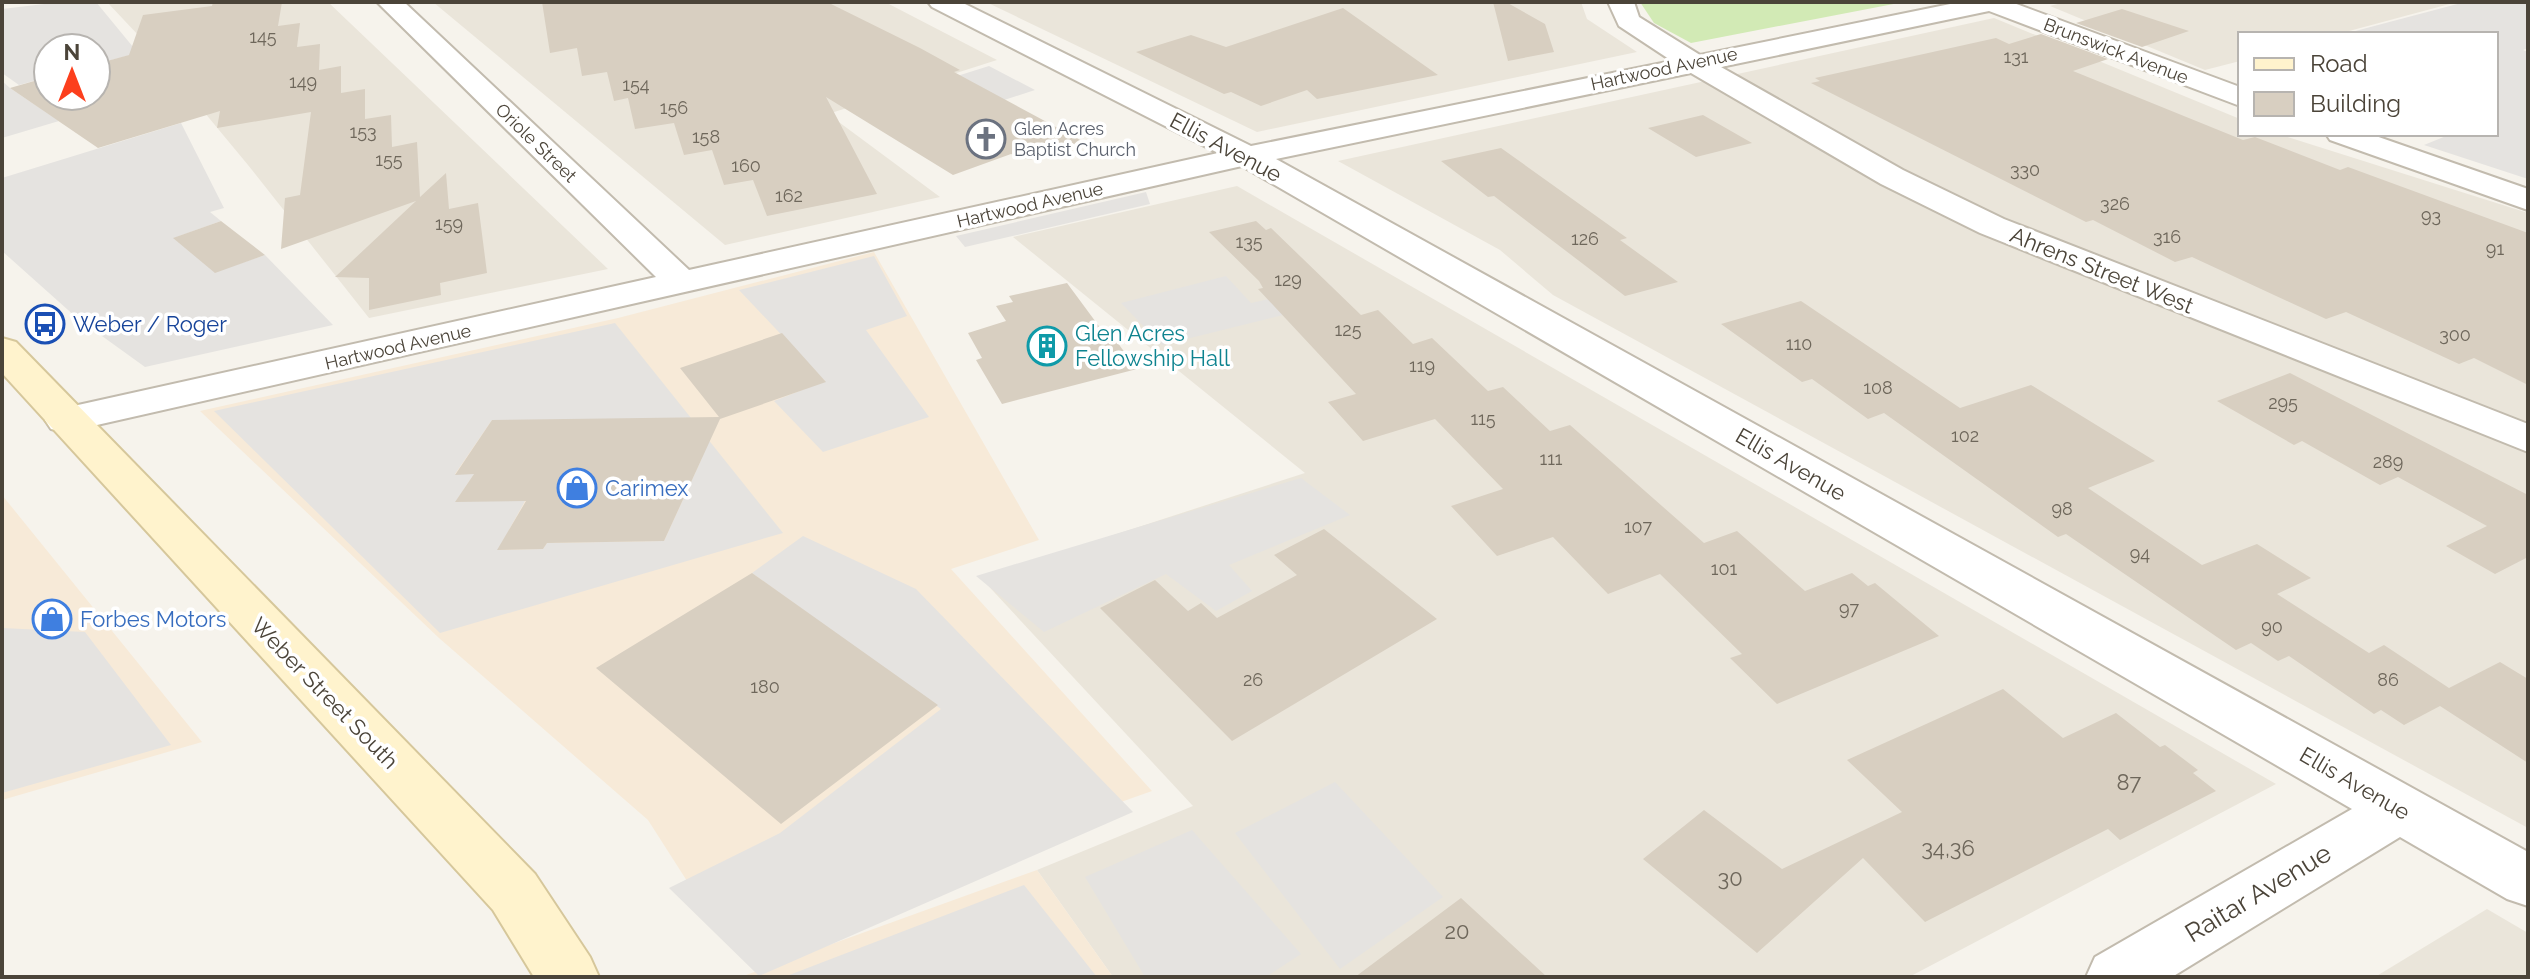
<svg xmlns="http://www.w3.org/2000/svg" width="2530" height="979" viewBox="0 0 2530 979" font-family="Raleway,sans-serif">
<rect width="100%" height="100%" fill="#f6f3ec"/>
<path fill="#eae5da" d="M107,2h221l280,267 -239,49 -121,-153 -92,-111z
M433,2h452l112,58 -169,54 112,83 -215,48z
M986,2h595l6,17 50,33 -380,80z
M2065,2h392l-119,32h-98v27l-35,9 -155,-64z
M1994,18l246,101v15h38l250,79v615l-975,-533 -53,-45 -162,-89z
M1237,186l1039,598 -367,193h-796l-76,-107 156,-64 -212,-228 324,-105 -292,-236z
M2487,909l41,24v44h-153z"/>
<path fill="#f7ead8" d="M874,252l165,288 -88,29 201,222 -426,151 -78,-122 -209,-182 -239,-227 418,-93z
M2,495l200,247 -200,58z
M1037,870l76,107 -367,-2z"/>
<path fill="#d2eab5" d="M1640,2h264l-213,41 -37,-20z"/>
<path fill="#e5e3e0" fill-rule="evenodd" d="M61,2h35l42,51 -42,11v-16h-48v29l-29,8 -17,-12v-64z
M2465,2h63v46l-5,2 5,2v127l-104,-34 27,-11h45v-100h-152z
M989,66l46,24 -139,45 -44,-26z
M2,81l8,7 49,33 -57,17z
M181,123l43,85 -14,4 11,9 -47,17 41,34 50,-17 68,70 -188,42 -68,-49 -75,-67v-73z
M1146,192l4,12 -185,43 -9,-11z
M874,256l33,60 -41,14 63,87 -106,35 -49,-51 51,-20 -86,-91z
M1226,276l25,27 80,-18 9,16 -178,44 -41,-42z
M615,323l168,210 -343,100 -226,-222zM492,420l210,38 -38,83 -117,2 -4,6 -45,1 27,-49h-69l18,-27h-19z
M1301,478l49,37 -121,50 23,26 -36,20 -50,-37 -122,58 -68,-56z
M803,536l113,53 217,223 -374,164 -90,-88 111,-55 161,-124 -189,-136z
M2,628l83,4 86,113 -169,48z
M1335,782l108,115 -103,72 -105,-136z
M1192,830l109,124 -35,23h-121l-60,-100z
M1024,885l73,92h-313z"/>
<path fill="#d8cfc1" d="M213,2h69l-4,24 22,-3 -3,24 23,-3 -1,26 22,-4v27l24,-4v30l26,-4 1,32 25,-5 3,55 26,-24 3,36 29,-6 9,70 -47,10 1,12 -72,15v-32l-34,-1 81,-76 -135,48 4,-51 15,-3 11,-83 -94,16 3,-17 -122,37 -88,-60 38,-11v19h48v-32l33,-9 14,-40 69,-9z
M542,2h285l93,46 40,22 -6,2 128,69 -52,19 -19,-6 -58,21 -127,-78 51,97 -110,22 -14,-36 -29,5 -12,-35 -28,5 -10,-32 -39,6 -7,-31 -14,3 -7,-29 -25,4 -5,-28 -27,5z
M1493,2h13l39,22 9,28 -46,9z
M1343,8l95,67 -121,24 -10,-9 -46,16 -30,-14 -7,2 -88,-42 55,-17 35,12z
M2122,9l67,22 -47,16 -66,-24z
M2041,34l67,25 -35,12 170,69 12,-3 85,33 8,-3 180,66v152l-54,-27 -15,6 -113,-52 -20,7 -134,-62 -17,5 -82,-42 -7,2 -275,-139 9,-2 -5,-3 181,-40 13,6z
M1703,115l49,28 -56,14 -48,-29z
M1501,148l126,90 -7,2 58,42 -53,14 -131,-100 -6,1 -47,-36z
M221,221l44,34 -50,18 -42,-35z
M1256,221l10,9 5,-2 90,87 17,-5 35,34 19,-6 56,53 15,-4 47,44 20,-6 134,118 33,-12 68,60 47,-18 16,13 7,-3 64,53 -162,68 -47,-46 12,-4 -82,-80 -52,20 -55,-57 -56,19 -46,-50 52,-17 -68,-70 -72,22 -35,-39 28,-8 -98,-105 5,-1 -4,-7 -50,-49z
M1067,283l34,46 5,-2 31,42 -135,35 -26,-44 6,-2 -14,-25 38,-12 -10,-15 17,-4 -4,-6z
M1801,301l159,107 71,-23 124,76 -67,27 114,77 55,-21 54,34 -34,16 92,59 15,-8 65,43 51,-26 28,17v84l-88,-57 -36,19 -23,-15 -7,4 -85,-58 -11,5 -27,-18 -15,7 -170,-116 -8,3 -174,-124 -16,6 -56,-40 -10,3 -81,-58z
M782,333l44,49 -106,37 -56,122 -117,2 -4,6 -46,1 29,-49 -71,1 19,-28 -19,1 37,-55 227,-3 -39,-49z
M2290,373l238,122v62l-33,17 -49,-28 41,-20 -89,-49 -18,8 -78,-44 -8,4 -77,-44z
M1324,529l113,90 -205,122 -132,-133 55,-28 33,31 13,-8 16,15 80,-43 -23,-20z
M752,573l186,132 -157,119 -185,-156z
M2003,689l60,49 53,-25 44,34 5,-2 33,25 -5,3 23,18 -96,49 -12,-11 -183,93 -62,-64 -106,95 -114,-94 61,-49 78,59 120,-57 -55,-52z
M1461,898l86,79h-192z"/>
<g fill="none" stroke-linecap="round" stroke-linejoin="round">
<defs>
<path id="street" d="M377,2h27l285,268 529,-117 -286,-146 -4,-5h33l290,144 421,-85 -53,-35 -11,-24h26l5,15 61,38 260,-53h51l229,85v19l-251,-95 -268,56 182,103 101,49 524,205v28l-548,-219 -99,-49 -190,-111 -415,86 1252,693v54l-21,-7 -107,-62 -228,140h-86l9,-20 257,-148 -1110,-643 -1176,266 -15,-3 -6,-9 6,-9 605,-134z
M2326,134h44l158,55v21l-198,-70z"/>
<path id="secondary" d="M2,338l14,4 519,532 55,83 9,20h-65l-41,-67 -491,-537z"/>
</defs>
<use href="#street" stroke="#c2bbae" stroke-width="4"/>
<use href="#secondary" stroke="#d6c79b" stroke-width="4"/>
<use href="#street" fill="#fff" fill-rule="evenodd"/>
<use href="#secondary" fill="#fff3cd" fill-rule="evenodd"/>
</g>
<defs>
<symbol id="church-ring" viewBox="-11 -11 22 22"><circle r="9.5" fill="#fff" stroke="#6b7280" stroke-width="1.5"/><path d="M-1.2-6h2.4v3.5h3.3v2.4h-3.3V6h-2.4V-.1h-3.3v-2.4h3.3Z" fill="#6b7280"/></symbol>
<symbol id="bus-ring" viewBox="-11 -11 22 22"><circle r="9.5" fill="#fff" stroke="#1a4fb4" stroke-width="1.5"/><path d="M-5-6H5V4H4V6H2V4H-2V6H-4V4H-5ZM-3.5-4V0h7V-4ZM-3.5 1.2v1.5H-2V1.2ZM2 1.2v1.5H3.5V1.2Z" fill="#1a4fb4"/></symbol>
<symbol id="building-ring" viewBox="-11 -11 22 22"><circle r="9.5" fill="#fff" stroke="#0f9aa8" stroke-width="1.5"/><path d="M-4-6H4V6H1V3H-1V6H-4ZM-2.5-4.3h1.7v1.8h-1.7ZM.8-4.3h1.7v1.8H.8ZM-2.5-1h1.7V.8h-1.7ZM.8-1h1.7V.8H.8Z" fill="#0f9aa8"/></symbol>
<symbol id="shop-ring" viewBox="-11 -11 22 22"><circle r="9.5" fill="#fff" stroke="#3f7fe0" stroke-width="1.5"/><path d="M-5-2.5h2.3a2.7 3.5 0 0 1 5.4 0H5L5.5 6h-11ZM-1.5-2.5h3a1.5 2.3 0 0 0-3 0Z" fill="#3f7fe0"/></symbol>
</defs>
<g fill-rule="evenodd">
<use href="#church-ring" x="964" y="117" width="44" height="44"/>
<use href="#bus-ring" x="23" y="302" width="44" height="44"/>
<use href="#building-ring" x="1025" y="324" width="44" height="44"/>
<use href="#shop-ring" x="555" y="466" width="44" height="44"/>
<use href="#shop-ring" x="30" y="597" width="44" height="44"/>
</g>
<g text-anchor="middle" stroke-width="7" stroke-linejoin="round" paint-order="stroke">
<g font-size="18" fill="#6e675b">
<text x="263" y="43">145</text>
<text x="2016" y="63">131</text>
<text x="303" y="88">149</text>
<text x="636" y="91">154</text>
<text x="674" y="114">156</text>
<text x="363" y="138">153</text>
<text x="706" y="143">158</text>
<text x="389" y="166">155</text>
<text x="746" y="172">160</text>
<text x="2025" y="176">330</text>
<text x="789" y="202">162</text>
<text x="2115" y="210">326</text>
<text x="2431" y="222">93</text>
<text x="449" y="230">159</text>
<text x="2167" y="243">316</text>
<text x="1585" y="245">126</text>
<text x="1249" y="248">135</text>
<text x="2495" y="255">91</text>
<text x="1288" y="286">129</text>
<text x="1348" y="336">125</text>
<text x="2455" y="341">300</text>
<text x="1799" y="350">110</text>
<text x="1422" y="372">119</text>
<text x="1878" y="394">108</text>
<text x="2283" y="409">295</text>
<text x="1483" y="425">115</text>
<text x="1965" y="442">102</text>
<text x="1551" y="465">111</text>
<text x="2388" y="468">289</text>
<text x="2062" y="515">98</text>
<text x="1638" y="533">107</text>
<text x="2140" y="560">94</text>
<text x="1724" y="575">101</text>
<text x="1849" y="615">97</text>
<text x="2272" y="633">90</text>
<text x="1253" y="686">26</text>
<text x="2388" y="686">86</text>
<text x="765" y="693">180</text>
</g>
<g font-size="18" fill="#4b4439" stroke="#fff">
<text transform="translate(2116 51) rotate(21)" y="6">Brunswick Avenue</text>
<text transform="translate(1664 69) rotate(-12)" y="6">Hartwood Avenue</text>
<text transform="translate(536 143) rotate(44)" y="6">Oriole Street</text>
<text transform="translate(1030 205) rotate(-13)" y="6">Hartwood Avenue</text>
<text transform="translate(398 347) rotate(-13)" y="6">Hartwood Avenue</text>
</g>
<g font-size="18" fill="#5b616d" stroke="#fff" text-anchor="start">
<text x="1014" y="135">Glen Acres<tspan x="1014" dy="21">Baptist Church</tspan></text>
</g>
<g font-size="22" fill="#4b4439" stroke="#fff">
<text transform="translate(1226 147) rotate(28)" y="8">Ellis Avenue</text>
<text transform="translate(2102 270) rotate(22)" y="8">Ahrens Street West</text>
<text transform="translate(1791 464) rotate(30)" y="8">Ellis Avenue</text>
<text transform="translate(325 693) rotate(46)" y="8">Weber Street South</text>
<text transform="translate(2355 783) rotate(30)" y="8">Ellis Avenue</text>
</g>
<g font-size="22" fill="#164399" stroke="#fff" text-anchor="start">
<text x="73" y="332">Weber / Roger</text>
</g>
<g font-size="22" fill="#0d838f" stroke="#fff" text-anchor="start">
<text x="1075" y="341">Glen Acres<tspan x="1075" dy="25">Fellowship Hall</tspan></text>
</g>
<g font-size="22" fill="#366cbe" stroke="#fff" text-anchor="start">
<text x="605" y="496">Carimex</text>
<text x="80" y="627">Forbes Motors</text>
</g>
<g font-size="22" fill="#6e675b">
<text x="2129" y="790">87</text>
<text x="1948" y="856">34,36</text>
<text x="1730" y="886">30</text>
<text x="1457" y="939">20</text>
</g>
<g font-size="26" fill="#4b4439" stroke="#fff">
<text transform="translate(2258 893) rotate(-31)" y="9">Raitar Avenue</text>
</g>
</g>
<rect width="2530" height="979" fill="none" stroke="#4b4439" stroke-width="8"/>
<rect x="2238" y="32" width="260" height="104" fill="#ffffff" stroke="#b7b4b0" stroke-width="2"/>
<rect x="2254" y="58" width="40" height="12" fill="#fff3cd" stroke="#b7b4b0" stroke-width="2"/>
<text x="2310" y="72" font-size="24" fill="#4b4439">Road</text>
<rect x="2254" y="92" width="40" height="24" fill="#d8cfc1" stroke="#b7b4b0" stroke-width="2"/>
<text x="2310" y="112" font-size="24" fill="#4b4439">Building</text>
<g transform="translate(72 72)"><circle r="38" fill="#ffffff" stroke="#b7b4b0" stroke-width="2"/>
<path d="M0-6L14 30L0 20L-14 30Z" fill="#fc3f1d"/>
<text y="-12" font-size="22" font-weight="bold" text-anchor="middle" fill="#4b4439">N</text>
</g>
</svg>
